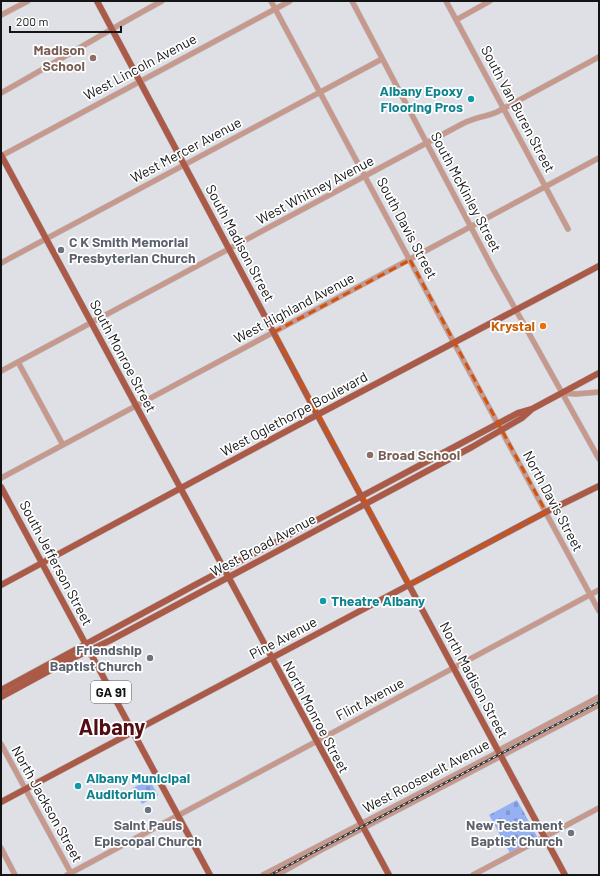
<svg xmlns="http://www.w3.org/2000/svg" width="600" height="876" viewBox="0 0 600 876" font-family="Barlow,sans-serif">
<defs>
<pattern id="cemetery-stones" width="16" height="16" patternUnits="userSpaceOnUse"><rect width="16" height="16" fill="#96b1f3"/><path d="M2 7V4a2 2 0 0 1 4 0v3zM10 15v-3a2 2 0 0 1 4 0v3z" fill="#8097d0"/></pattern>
</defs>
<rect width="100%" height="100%" fill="#dee0e6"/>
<path fill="url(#cemetery-stones)" d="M149,779l9,16 -16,9 -9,-16z
M517,800l21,38 -28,15 -21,-38z"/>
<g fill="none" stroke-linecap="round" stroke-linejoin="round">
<defs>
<path id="minor" d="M271,1l182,340 146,270
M352,1l141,268 106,190
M446,1l122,228
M1,15l27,-14
M456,20l34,-19
M1,93c54,-30 107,-63 161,-92
M1,156l289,-155
M1,263l381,-204
M18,362l45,83
M1,371l461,-247c11,-6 23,-7 35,-12l102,-55
M562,393l14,1 23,-2
M1,478l598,-320
M1,744l71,131
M1,848l14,27
M67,875l532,-285
M263,875l230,-120 10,-7 96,-51
M277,875l46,-26 276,-144
M473,875l126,-67"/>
<path id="major" d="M97,1l221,415 247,459
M1,155l388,720
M1,487l209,388
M1,585l297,-160 301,-159
M1,690l192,-104 325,-173 14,-4 67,-36
M1,697l70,-38 40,-19 361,-193 50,-29 9,-8
M1,802l545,-290 53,-26"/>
</defs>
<use href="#minor" stroke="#b9bbc1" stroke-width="6"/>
<use href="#major" stroke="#b9bbc1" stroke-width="7"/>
<use href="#minor" stroke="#c7998d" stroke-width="5"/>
<use href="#major" stroke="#aa5a46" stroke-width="6"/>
<defs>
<path id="rail" d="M270,875l329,-173"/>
</defs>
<use href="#rail" stroke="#393a3d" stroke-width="2.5"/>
<use href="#rail" stroke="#fff" stroke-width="1" stroke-dasharray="3" stroke-linecap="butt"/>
</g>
<path fill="none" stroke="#d3520d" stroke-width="3" stroke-dasharray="8 5" stroke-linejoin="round" d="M410,260l136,252 -136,73 -136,-253z"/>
<g fill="#8d6e63" stroke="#fff" stroke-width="1.5">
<circle cx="93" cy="58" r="4"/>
<circle cx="370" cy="455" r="4"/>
</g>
<g fill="#0f9aa8" stroke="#fff" stroke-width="1.5">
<circle cx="471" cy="99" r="4"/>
<circle cx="323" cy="601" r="4"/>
<circle cx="78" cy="786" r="4"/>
</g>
<g fill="#6b7280" stroke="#fff" stroke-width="1.5">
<circle cx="61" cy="250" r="4"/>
<circle cx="150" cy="658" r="4"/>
<circle cx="148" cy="810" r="4"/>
<circle cx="571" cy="833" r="4"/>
</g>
<circle fill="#e8710a" stroke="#fff" stroke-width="1.5" cx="543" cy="326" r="4"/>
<g text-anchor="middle" stroke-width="3.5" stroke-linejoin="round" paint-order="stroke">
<rect fill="#fff" stroke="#5a5a5c" stroke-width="1" x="91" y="681" width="40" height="22" rx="3"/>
<g font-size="13" font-weight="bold" fill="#131416">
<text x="111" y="697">GA 91</text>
</g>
<g font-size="14" font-weight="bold" fill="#785e54" stroke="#fff" text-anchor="end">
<text x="85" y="55">Madison<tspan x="85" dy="16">School</tspan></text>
<text x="378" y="460" text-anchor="start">Broad School</text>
</g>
<g font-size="14" fill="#131416" stroke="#fff">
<text transform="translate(140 67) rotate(-28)" y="5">West Lincoln Avenue</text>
<text transform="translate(518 109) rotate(62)" y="5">South Van Buren Street</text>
<text transform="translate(186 150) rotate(-28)" y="5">West Mercer Avenue</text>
<text transform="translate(315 190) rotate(-28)" y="5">West Whitney Avenue</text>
<text transform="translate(466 192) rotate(62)" y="5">South McKinley Street</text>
<text transform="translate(407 228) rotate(62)" y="5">South Davis Street</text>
<text transform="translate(240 243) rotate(62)" y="5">South Madison Street</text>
<text transform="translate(294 308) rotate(-28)" y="5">West Highland Avenue</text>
<text transform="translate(123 356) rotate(62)" y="5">South Monroe Street</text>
<text transform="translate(294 414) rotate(-28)" y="5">West Oglethorpe Boulevard</text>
<text transform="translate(553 501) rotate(62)" y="5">North Davis Street</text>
<text transform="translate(263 545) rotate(-28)" y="5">West Broad Avenue</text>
<text transform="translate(56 563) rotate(62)" y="5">South Jefferson Street</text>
<text transform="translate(283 638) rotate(-28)" y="5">Pine Avenue</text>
<text transform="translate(474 680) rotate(62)" y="5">North Madison Street</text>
<text transform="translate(370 699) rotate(-28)" y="5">Flint Avenue</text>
<text transform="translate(316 717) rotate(62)" y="5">North Monroe Street</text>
<text transform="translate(426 776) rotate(-28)" y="5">West Roosevelt Avenue</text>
<text transform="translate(47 804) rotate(61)" y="5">North Jackson Street</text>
</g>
<g font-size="14" font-weight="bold" fill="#0d838f" stroke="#fff" text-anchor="start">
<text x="463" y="96" text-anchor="end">Albany Epoxy<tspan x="463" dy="16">Flooring Pros</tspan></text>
<text x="331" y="606">Theatre Albany</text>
<text x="86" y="783">Albany Municipal<tspan x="86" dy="16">Auditorium</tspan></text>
</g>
<g font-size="14" font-weight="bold" fill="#5b616d" stroke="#fff" text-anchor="end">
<text x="69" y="247" text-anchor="start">C K Smith Memorial<tspan x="69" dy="16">Presbyterian Church</tspan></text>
<text x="142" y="655">Friendship<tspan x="142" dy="16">Baptist Church</tspan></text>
<text x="148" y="830" text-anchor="middle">Saint Pauls<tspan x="148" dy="16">Episcopal Church</tspan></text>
<text x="563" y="830">New Testament<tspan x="563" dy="16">Baptist Church</tspan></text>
</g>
<g font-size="14" font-weight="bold" fill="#c56008" stroke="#fff" text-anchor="end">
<text x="535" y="331">Krystal</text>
</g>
<g font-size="22" font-weight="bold" fill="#530e15" stroke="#fff">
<text x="112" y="735">Albany</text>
</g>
</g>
<rect width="600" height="876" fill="none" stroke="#131416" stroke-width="4"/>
<path d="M10 26v6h111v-6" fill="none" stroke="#131416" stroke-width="2"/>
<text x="16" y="26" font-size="12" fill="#131416" stroke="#ffffff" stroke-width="3" paint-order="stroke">200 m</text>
</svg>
